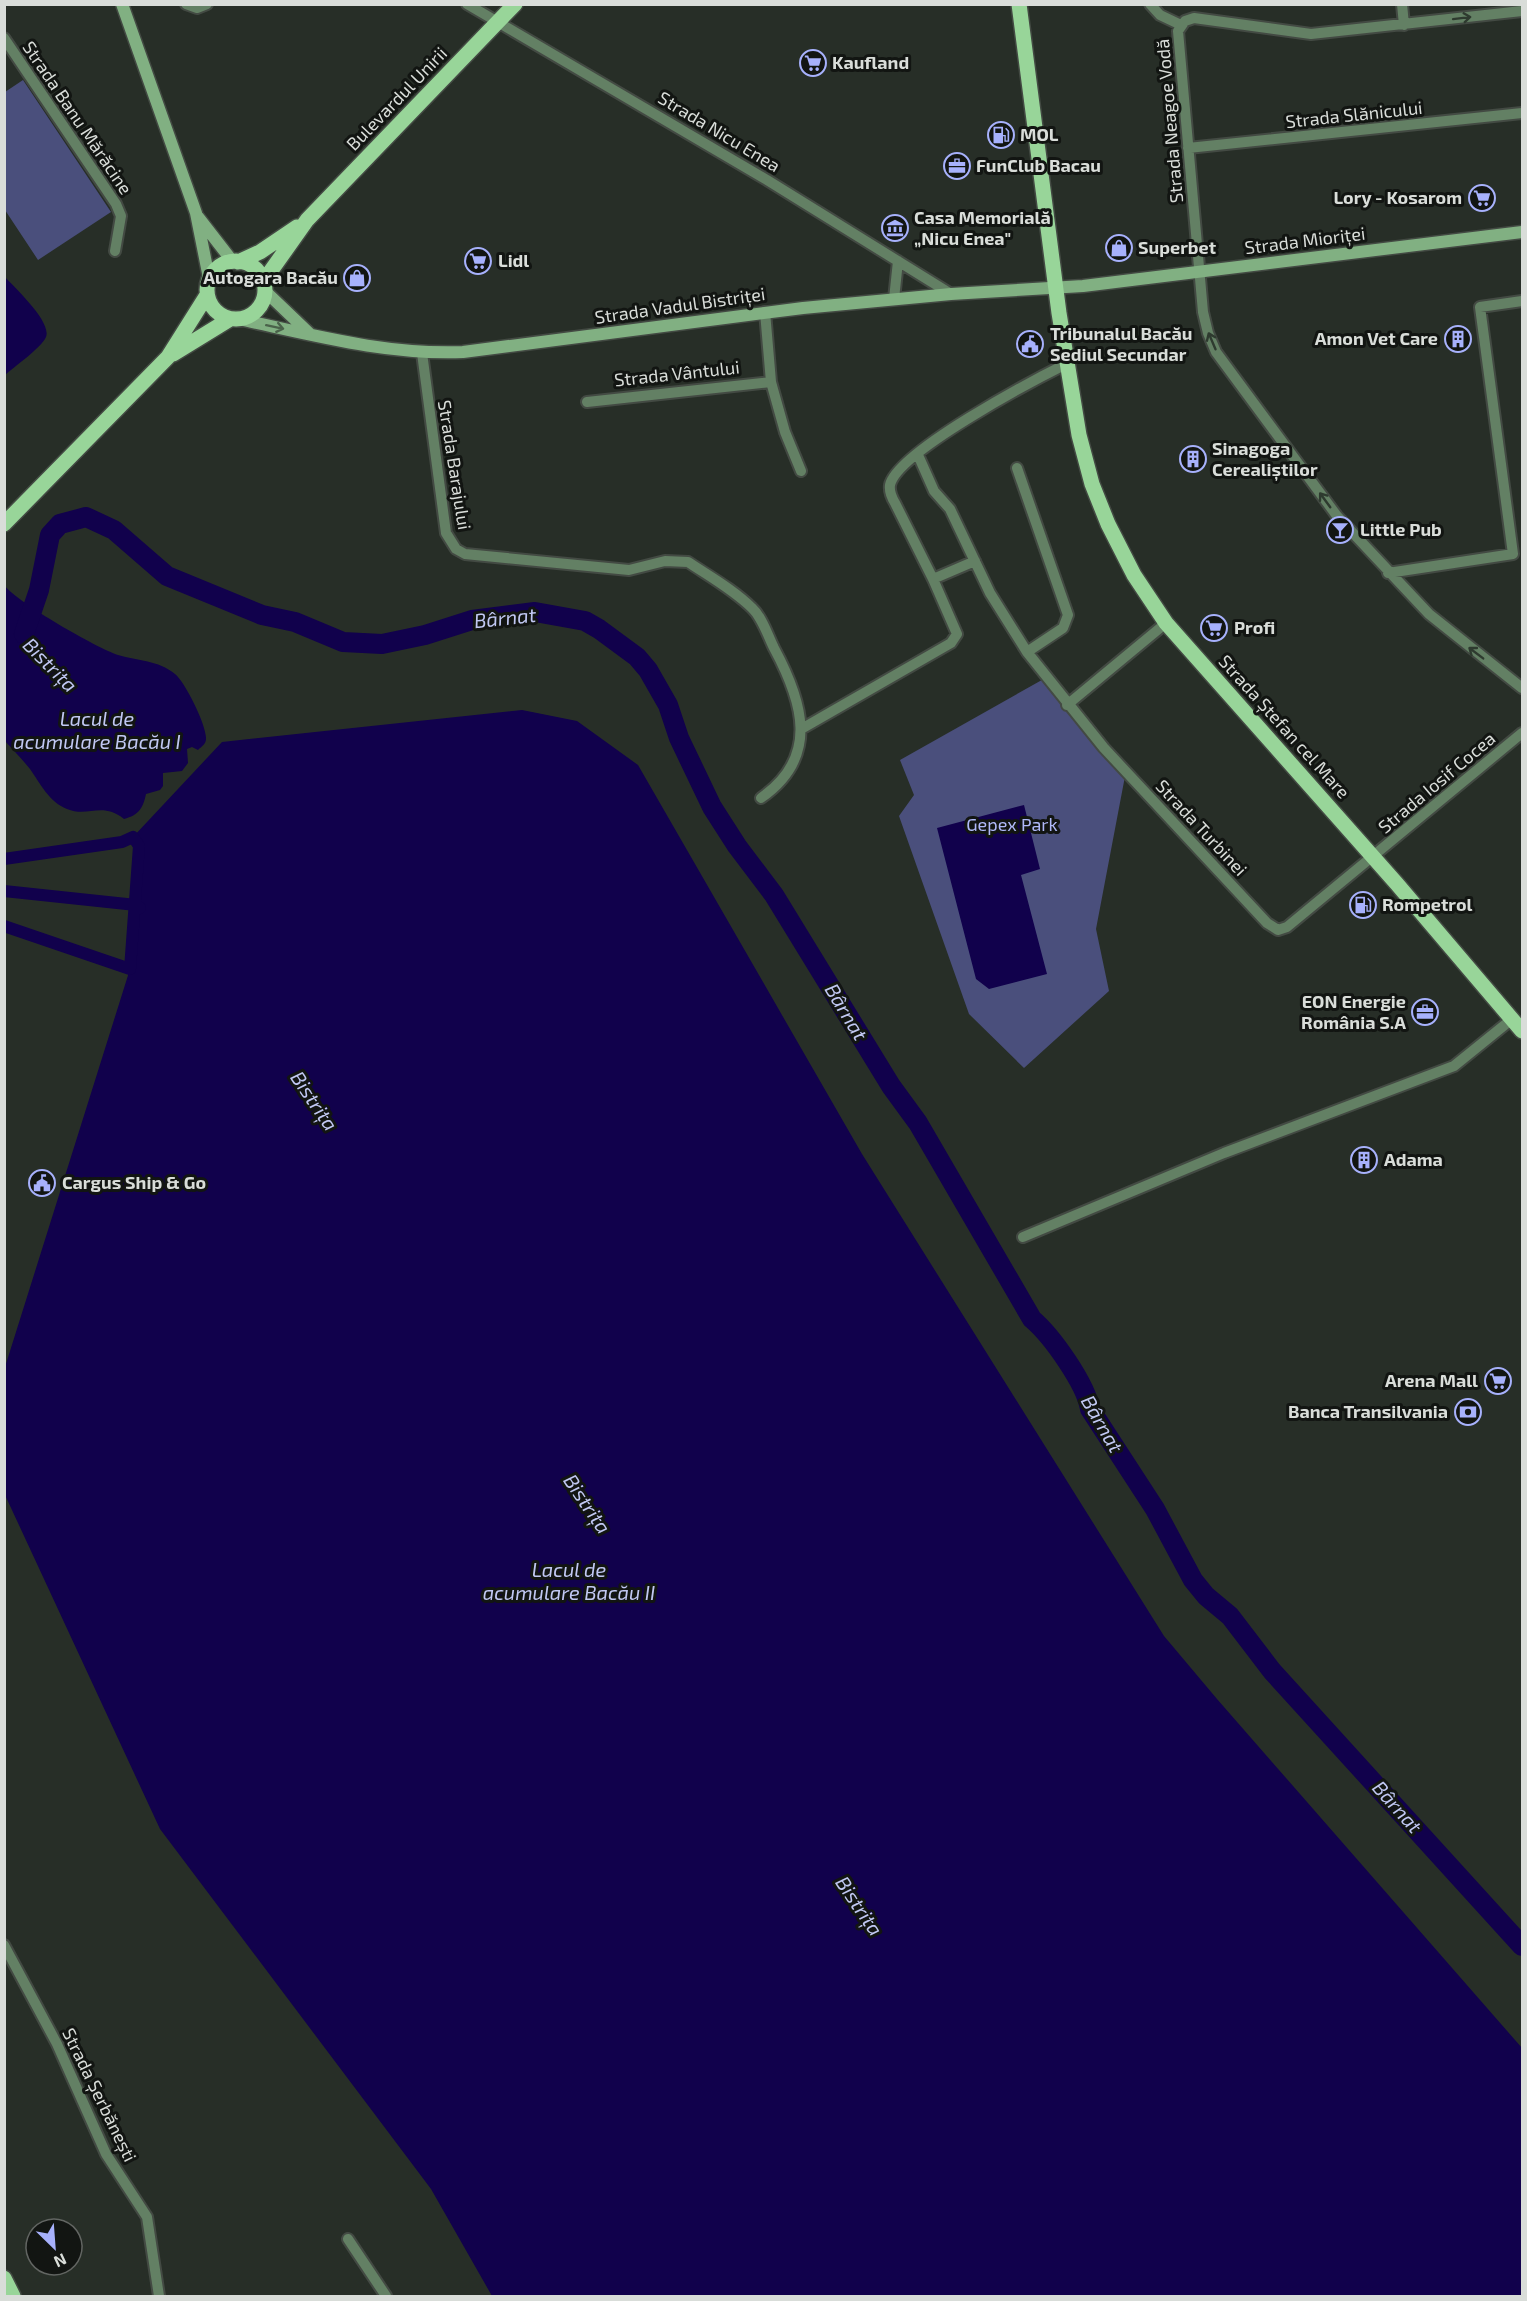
<svg xmlns="http://www.w3.org/2000/svg" width="1527" height="2301" viewBox="0 0 1527 2301" font-family="'Exo 2',sans-serif">
<rect width="100%" height="100%" fill="#272e27"/>
<path fill="#4a4f7c" d="M23,80l88,132 -73,48 -33,-50v-118z
M1049,676l77,95 -30,158 13,62 -85,77 -55,-54 -70,-198 15,-21 -14,-35z"/>
<path fill="#11014c" d="M5,277c10,11 47,45 41,60 -5,11 -32,30 -41,38z
M5,586c13,17 92,62 113,69 20,6 40,5 57,19 10,8 32,52 31,65 0,5 -5,8 -8,11l-6,-3 -5,2 1,14 -6,8 -19,2v13l-3,4 -14,4c-3,14 -7,21 -22,25 -22,-18 -36,-1 -57,-10 -18,-7 -27,-26 -37,-40 -8,-10 -17,-19 -25,-28z
M522,710l55,11 61,44 224,389 302,482 53,63 305,349v248h-1030l-61,-107 -271,-360 -155,-334v-128l125,-398 11,-123 -8,-9 89,-95z
M1024,805l16,64 -19,6 26,99 -58,15 -13,-10 -39,-151z"/>
<g fill="none" stroke-linecap="round" stroke-linejoin="round">
<path stroke="#11014c" stroke-width="12" d="M4,859l118,-17 11,-5 6,9 -9,123 -126,-43
M4,891l132,14 4,3"/>
<path stroke="#11014c" stroke-width="20" d="M24,634l15,-44 11,-55 10,-11 26,-7 28,13 53,46 95,39 33,7 48,20 39,2 43,-9 47,-15 63,-8 50,9 14,8 38,28 11,13 20,35 11,33 33,69 25,39 37,49 117,191 27,37 114,196c20,17 54,65 58,90l65,100 38,71 13,16 24,20 42,55 250,275"/>
<defs>
<path id="minor" d="M186,4l11,4 10,-4
M467,4l300,176 184,114
M1150,4l10,11 21,10
M1402,4l2,21
M1522,11l-211,23 -117,-16 -9,3 -7,10 25,281 5,21 8,19 121,164 92,98 93,74
M4,38l112,166 5,12 -6,35
M1188,148l334,-35
M894,299l4,-38
M422,353l24,180 10,16 9,5 164,16 36,-9 23,1c21,14 46,28 64,46 10,9 16,28 22,40 29,54 46,109 -13,150
M771,382l14,50 16,39
M587,402l184,-20 -6,-70
M918,455l16,36 16,18 40,84 37,59 77,96 163,175 11,7 9,-3 235,-194
M1017,468l51,147 -5,13 -36,24
M1388,573l125,-19 -33,-247 42,-6
M933,579l42,-18
M1067,705l99,-82
M803,728l148,-85 6,-9 -24,-55 -38,-76c-3,-5 -6,-11 -5,-18 7,-33 144,-105 176,-121
M1023,1237l201,-84 230,-87 58,-47
M4,1945l53,99 49,110 41,63 12,79
M348,2239l38,57"/>
<path id="secondary" d="M122,4l74,209 13,65
M198,217l35,45
M264,290l46,44
M238,319c75,16 148,36 225,33l340,-44 148,-14 132,-8 439,-54"/>
<path id="primary" d="M1019,4l40,309 20,122 13,49 16,40 26,51 32,48 231,261 125,147
M207 290a29 29 0 1 1 58 0a29 29 0 1 1-58 0Z
M238,262l22,-10 37,-25
M263,282l44,-62 208,-216
M173,354l57,-35
M4,524l164,-167 39,-62
M4,2278l9,18"/>
</defs>
<use href="#minor" stroke="#434a43" stroke-width="14"/>
<use href="#secondary" stroke="#434a43" stroke-width="15"/>
<use href="#primary" stroke="#434a43" stroke-width="18"/>
<use href="#minor" stroke="#638064" stroke-width="10"/>
<use href="#secondary" stroke="#81b082" stroke-width="12"/>
<use href="#primary" stroke="#98d599" stroke-width="15"/>
</g>
<defs><path id="oneway-shaft" d="M-6 0H5M1.5-3L5.5 0L1.5 3" fill="none" stroke-width="1.6" stroke-linecap="round" stroke-linejoin="round" transform="scale(1.5)"/></defs>
<g stroke="#2e3a2f">
<use href="#oneway-shaft" transform="translate(1462 18) rotate(-7)"/>
<use href="#oneway-shaft" transform="translate(1212 341) rotate(-113)"/>
<use href="#oneway-shaft" transform="translate(1325 500) rotate(-126)"/>
<use href="#oneway-shaft" transform="translate(1476 653) rotate(-143)"/>
</g>
<use stroke="#4a624a" href="#oneway-shaft" transform="translate(275 327) rotate(12)"/>
<defs>
<symbol id="supermarket-ring" viewBox="-11 -11 22 22"><circle r="9.5" fill="#121512" stroke="#a7b1fc" stroke-width="1.5"/><path d="M-6-5.5h2.5l.6 2H6L4.5 2H-2.5L-4.4-4H-6ZM-1.5 3.2a1.3 1.3 0 1 0 .1 0ZM3 3.2a1.3 1.3 0 1 0 .1 0Z" fill="#a7b1fc"/></symbol>
<symbol id="fuel-ring" viewBox="-11 -11 22 22"><circle r="9.5" fill="#121512" stroke="#a7b1fc" stroke-width="1.5"/><path d="M-5.5-6h7V0h2V4h1.3V-2.5L3-4.5l.8-.8L6-3V5H2.5V1h-1V6h-7ZM-4.2-4.7v3.2H.2V-4.7Z" fill="#a7b1fc"/></symbol>
<symbol id="office-ring" viewBox="-11 -11 22 22"><circle r="9.5" fill="#121512" stroke="#a7b1fc" stroke-width="1.5"/><path d="M-6-3h4V-5.5h4V-3h4V5H-6ZM-1-4.5V-3h2v-1.5ZM-6 0V1H6V0Z" fill="#a7b1fc"/></symbol>
<symbol id="museum-ring" viewBox="-11 -11 22 22"><circle r="9.5" fill="#121512" stroke="#a7b1fc" stroke-width="1.5"/><path d="M0-6L6-3V-2H-6V-3ZM-5-1h2V3h-2ZM-1-1h2V3h-2ZM3-1h2V3H3ZM-6 4H6V6H-6Z" fill="#a7b1fc"/></symbol>
<symbol id="shop-ring" viewBox="-11 -11 22 22"><circle r="9.5" fill="#121512" stroke="#a7b1fc" stroke-width="1.5"/><path d="M-5-2.5h2.3a2.7 3.5 0 0 1 5.4 0H5L5.5 6h-11ZM-1.5-2.5h3a1.5 2.3 0 0 0-3 0Z" fill="#a7b1fc"/></symbol>
<symbol id="building-ring" viewBox="-11 -11 22 22"><circle r="9.5" fill="#121512" stroke="#a7b1fc" stroke-width="1.5"/><path d="M-4-6H4V6H1V3H-1V6H-4ZM-2.5-4.3h1.7v1.8h-1.7ZM.8-4.3h1.7v1.8H.8ZM-2.5-1h1.7V.8h-1.7ZM.8-1h1.7V.8H.8Z" fill="#a7b1fc"/></symbol>
<symbol id="civic-ring" viewBox="-11 -11 22 22"><circle r="9.5" fill="#121512" stroke="#a7b1fc" stroke-width="1.5"/><path d="M-.6-6.5H3V-4.5H.6V-3L4-1V1h2V6H-6V1h2V-1L-.6-3ZM-1.2 2.5V6h2.4V2.5Z" fill="#a7b1fc"/></symbol>
<symbol id="bar-ring" viewBox="-11 -11 22 22"><circle r="9.5" fill="#121512" stroke="#a7b1fc" stroke-width="1.5"/><path d="M-6-5H6L.8 .8V4.5H3.5V6h-7V4.5H-.8V.8Z" fill="#a7b1fc"/></symbol>
<symbol id="bank-ring" viewBox="-11 -11 22 22"><circle r="9.5" fill="#121512" stroke="#a7b1fc" stroke-width="1.5"/><path d="M-6-4H6V4H-6ZM0-2.3a2.3 2.3 0 1 0 0 4.6a2.3 2.3 0 1 0 0-4.6Z" fill="#a7b1fc"/></symbol>
</defs>
<g fill-rule="evenodd">
<use href="#supermarket-ring" x="798" y="48" width="30" height="30"/>
<use href="#fuel-ring" x="986" y="120" width="30" height="30"/>
<use href="#office-ring" x="942" y="151" width="30" height="30"/>
<use href="#supermarket-ring" x="1467" y="183" width="30" height="30"/>
<use href="#museum-ring" x="880" y="213" width="30" height="30"/>
<use href="#shop-ring" x="1104" y="233" width="30" height="30"/>
<use href="#supermarket-ring" x="463" y="246" width="30" height="30"/>
<use href="#shop-ring" x="342" y="263" width="30" height="30"/>
<use href="#building-ring" x="1443" y="324" width="30" height="30"/>
<use href="#civic-ring" x="1015" y="329" width="30" height="30"/>
<use href="#building-ring" x="1178" y="444" width="30" height="30"/>
<use href="#bar-ring" x="1325" y="515" width="30" height="30"/>
<use href="#supermarket-ring" x="1199" y="613" width="30" height="30"/>
<use href="#fuel-ring" x="1348" y="890" width="30" height="30"/>
<use href="#office-ring" x="1410" y="997" width="30" height="30"/>
<use href="#building-ring" x="1349" y="1145" width="30" height="30"/>
<use href="#civic-ring" x="27" y="1168" width="30" height="30"/>
<use href="#supermarket-ring" x="1483" y="1366" width="30" height="30"/>
<use href="#bank-ring" x="1453" y="1397" width="30" height="30"/>
</g>
<g text-anchor="middle" stroke-width="6" stroke-linejoin="round" paint-order="stroke">
<g font-size="18" font-weight="bold" fill="#d9ddd9" stroke="#121512" text-anchor="start">
<text x="832" y="69">Kaufland</text>
<text x="1020" y="141">MOL</text>
<text x="976" y="172">FunClub Bacau</text>
<text x="1462" y="204" text-anchor="end">Lory - Kosarom</text>
<text x="914" y="224">Casa Memorială<tspan x="914" dy="21">„Nicu Enea"</tspan></text>
<text x="1138" y="254">Superbet</text>
<text x="498" y="267">Lidl</text>
<text x="338" y="284" text-anchor="end">Autogara Bacău</text>
<text x="1050" y="340">Tribunalul Bacău<tspan x="1050" dy="21">Sediul Secundar</tspan></text>
<text x="1438" y="345" text-anchor="end">Amon Vet Care</text>
<text x="1212" y="455">Sinagoga<tspan x="1212" dy="21">Cerealiștilor</tspan></text>
<text x="1360" y="536">Little Pub</text>
<text x="1234" y="634">Profi</text>
<text x="1382" y="911">Rompetrol</text>
<text x="1406" y="1008" text-anchor="end">EON Energie<tspan x="1406" dy="21">România S.A</tspan></text>
<text x="1384" y="1166">Adama</text>
<text x="62" y="1189">Cargus Ship &amp; Go</text>
<text x="1478" y="1387" text-anchor="end">Arena Mall</text>
<text x="1448" y="1418" text-anchor="end">Banca Transilvania</text>
</g>
<g font-size="18" fill="#d9ddd9" stroke="#121512">
<text transform="translate(397 99) rotate(-46)" y="6">Bulevardul Unirii</text>
<text transform="translate(1354 115) rotate(-6)" y="6">Strada Slănicului</text>
<text transform="translate(77 118) rotate(56)" y="6">Strada Banu Mărăcine</text>
<text transform="translate(1170 121) rotate(-95)" y="6">Strada Neagoe Vodă</text>
<text transform="translate(719 132) rotate(31)" y="6">Strada Nicu Enea</text>
<text transform="translate(1305 241) rotate(-7)" y="6">Strada Mioriței</text>
<text transform="translate(680 306) rotate(-8)" y="6">Strada Vadul Bistriței</text>
<text transform="translate(677 374) rotate(-6)" y="6">Strada Vântului</text>
<text transform="translate(454 465) rotate(81)" y="6">Strada Barajului</text>
<text transform="translate(1284 727) rotate(48)" y="6">Strada Ștefan cel Mare</text>
<text transform="translate(1437 783) rotate(-40)" y="6">Strada Iosif Cocea</text>
<text transform="translate(1201 828) rotate(47)" y="6">Strada Turbinei</text>
<text transform="translate(99 2095) rotate(64)" y="6">Strada Șerbănești</text>
</g>
<g font-size="18" fill="#b0b9f9" stroke="#121512">
<text x="1012" y="831">Gepex Park</text>
</g>
<g font-size="20" font-style="italic" fill="#c1c8f3" stroke="#121512">
<text transform="translate(505 618) rotate(-6)" y="7">Bârnat</text>
<text transform="translate(50 665) rotate(45)" y="7">Bistrița</text>
<text x="97" y="726">Lacul de<tspan x="97" dy="23">acumulare Bacău I</tspan></text>
<text transform="translate(846 1012) rotate(59)" y="7">Bârnat</text>
<text transform="translate(314 1101) rotate(56)" y="7">Bistrița</text>
<text transform="translate(1102 1424) rotate(60)" y="7">Bârnat</text>
<text transform="translate(587 1504) rotate(56)" y="7">Bistrița</text>
<text x="569" y="1577">Lacul de<tspan x="569" dy="23">acumulare Bacău II</tspan></text>
<text transform="translate(1397 1807) rotate(48)" y="7">Bârnat</text>
<text transform="translate(859 1906) rotate(56)" y="7">Bistrița</text>
</g>
</g>
<rect width="1527" height="2301" fill="none" stroke="#d9ddd9" stroke-width="12"/>
<g transform="translate(54 2247) rotate(155)"><circle r="28" fill="#121512" stroke="#626562" stroke-width="1.5"/>
<path d="M0-4.5L10 22L0 15L-10 22Z" fill="#a7b1fc"/>
<text y="-9" font-size="16" font-weight="bold" text-anchor="middle" fill="#d9ddd9">N</text>
</g>
</svg>
